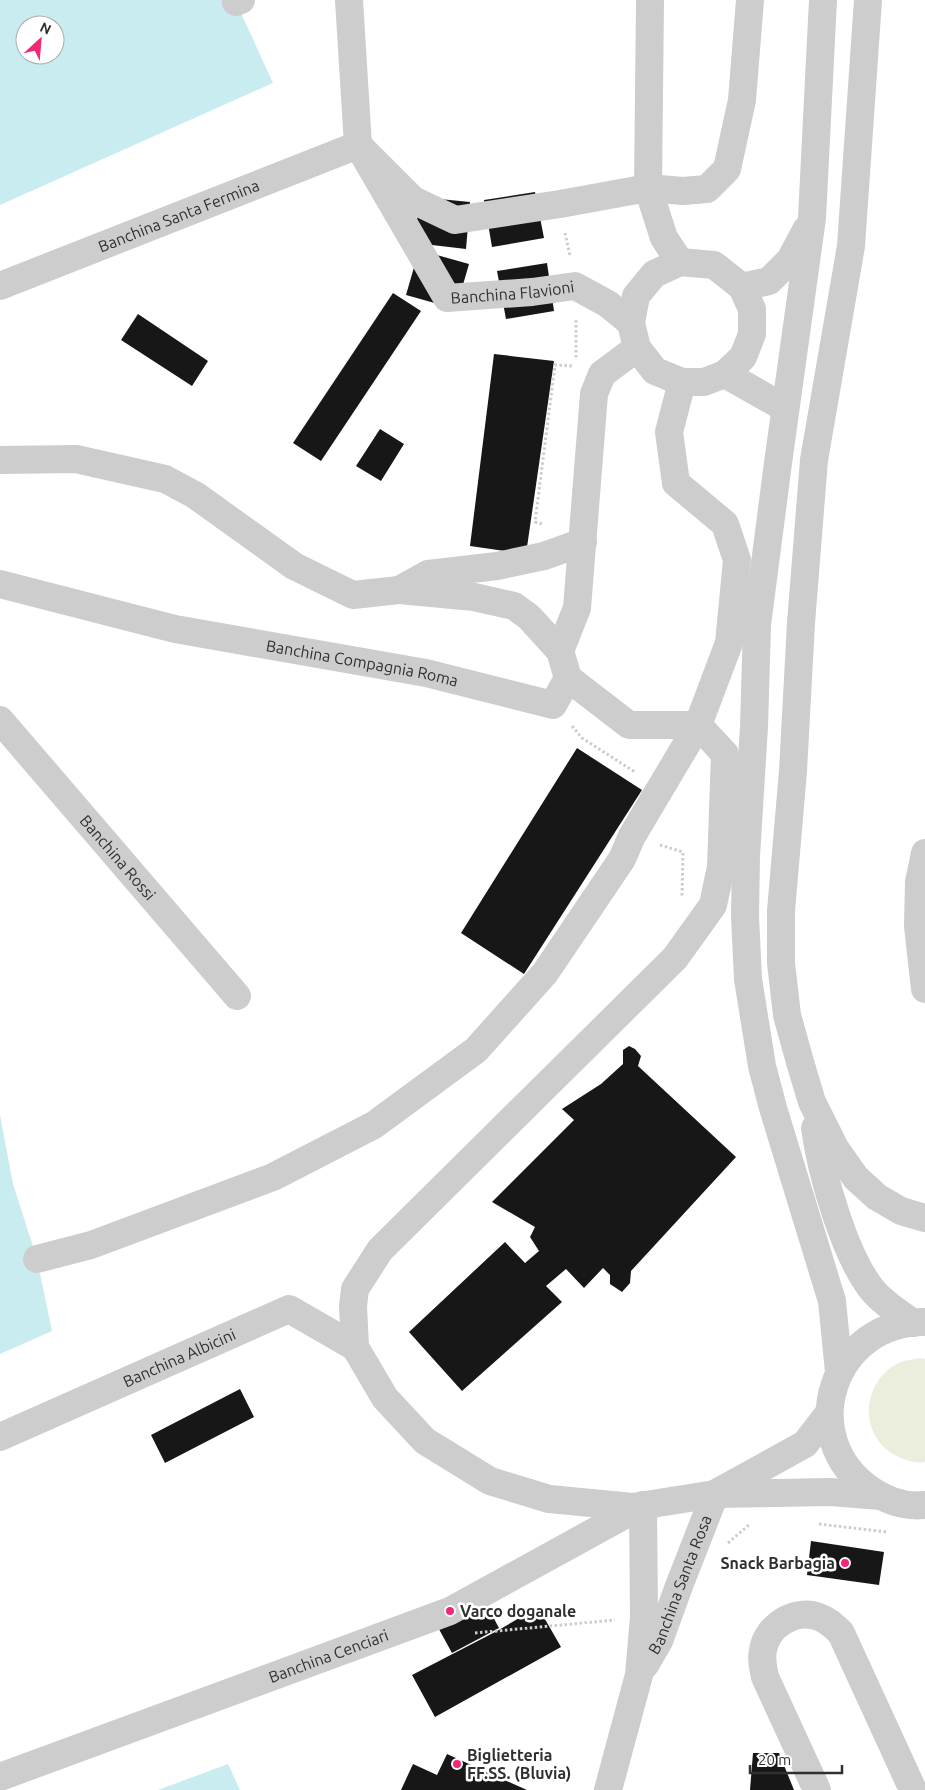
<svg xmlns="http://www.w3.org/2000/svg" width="925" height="1790" viewBox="0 0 925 1790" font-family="Ubuntu,sans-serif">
<rect width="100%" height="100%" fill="#fff"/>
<path fill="#eceedd" d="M920,1358l5,1v103c-10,2 -21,-2 -30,-7 -38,-21 -33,-76 6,-93 6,-2 13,-3 19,-4z"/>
<path fill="#c8ecef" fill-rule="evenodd" d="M0,0h235l38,83 -273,122zM25,25h30v30h-30z
M0,1115l13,69 24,75 15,72 -52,23z
M228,1764l12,26h-82z"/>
<path fill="#171717" d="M535,192l9,46 -52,9 -8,-47z
M419,197l51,5 -4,47 -51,-6z
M419,250l50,14 -13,45 -50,-14z
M547,263l7,48 -48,8 -9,-48z
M393,293l28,18 -100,150 -28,-18z
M138,314l70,47 -16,25 -71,-46z
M494,354l60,7 -28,193 -56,-8z
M380,429l24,15 -23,37 -25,-15z
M577,748l65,42 -118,184 -63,-41z
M629,1046l6,3 6,7 -3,10 98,91 -105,114 -1,12 -8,9 -12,-8v-9l-7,-7 -19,20 -18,-19 -20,17 16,16 -100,89 -53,-59 96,-90 20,21 14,-12 -9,-14 5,-10 -43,-25 82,-82 -12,-11 39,-25 22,-20v-14z
M240,1389l14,28 -89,46 -14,-28z
M811,1541l73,11 -5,33 -72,-10z
M476,1585l23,43 -47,25 -24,-44z
M538,1607l23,40 -126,70 -23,-42 85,-44z
M753,1753h26l15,37h-44z
M447,1754l80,36h-126l12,-26 24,11z"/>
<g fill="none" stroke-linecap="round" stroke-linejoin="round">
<path stroke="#cdcdcd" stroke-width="3" stroke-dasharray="2.5 2.5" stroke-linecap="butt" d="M565,233l5,23
M576,320v38
M542,524l-7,-2 20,-157 18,1
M572,726l10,12 53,34
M660,845l23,7 -1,44
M819,1524l68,8
M728,1543l22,-19
M475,1633l140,-13"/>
<g stroke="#cdcdcd" stroke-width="28">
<path id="s1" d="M349,0l9,145 89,153 85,-6 43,-6 33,18 23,19 6,25 18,23 27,11h22l21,-8 18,-17 9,-23v-25l-10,-22 -28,-22 -34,-3 -26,12 -18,22 -5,27"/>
<path d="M650,0l-2,188 16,50 16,24"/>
<path d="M823,0l-11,218 -34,245 -21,162 -3,102 -8,129 -1,60 3,63 14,87 11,42 59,193 7,71"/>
<path d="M868,0l-17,246 -37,214 -13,163 -8,148 -12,140v52l6,52 13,47 12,40 23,46 21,30 21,19 24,14 24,7"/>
<path d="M236,2l5,-2"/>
<path id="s2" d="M0,286l358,-141 55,55 42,20 105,-16 88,-16 35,3 24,-2 20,-20 15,-69 8,-100"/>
<path d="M742,287l27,-6 21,-21 16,-30"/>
<path d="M725,374l60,34"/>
<path d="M0,460l76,-1 89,20 30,16 99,71 59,29 46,-5 75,7 40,9 15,11 31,34 8,27"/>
<path id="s3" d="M0,584l175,45 251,44 127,32 15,-27"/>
<path d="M401,589l27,-15 69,-8 47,-10 39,-14"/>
<path d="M560,651l17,-43 17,-214 8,-20 35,-26"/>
<path d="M568,678l61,47h69"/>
<path id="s4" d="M0,720l237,276"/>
<path d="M698,725l27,29 -4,113 -8,38 -38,53 -295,292 -25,39 -2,17 2,41 30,51 40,43 65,40 59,18 84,8 82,-13 115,-2 51,4"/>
<path d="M925,853l-6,29 -1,44 7,63"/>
<path d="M815,1128c6,45 30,130 59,164 12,13 25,21 39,31"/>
<path d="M37,1259l54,-14 182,-68 101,-52 102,-75 69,-77 77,-114 10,-23 66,-111 31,-82 8,-83 -12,-36 -49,-41 -7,-51 13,-50"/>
<path d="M925,1322c-93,-1 -131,116 -54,168 16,11 35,17 54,15"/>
<path id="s5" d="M0,1437l289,-128 66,38"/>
<path d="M718,1492l87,-48 24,-31"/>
<path id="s6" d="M645,1665l14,-24 20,-55 36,-92"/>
<path id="s7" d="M0,1777l450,-166 191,-105"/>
<path d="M608,1790l31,-115 5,-58 -1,-112"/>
<path d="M817,1790l-52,-113c-2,-10 -4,-18 -2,-27 4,-25 33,-42 56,-33 9,3 15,9 22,16l72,157"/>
</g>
</g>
<g fill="#f42676" stroke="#fff" stroke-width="2">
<circle cx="845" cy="1563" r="5"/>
<circle cx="450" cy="1611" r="5"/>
<circle cx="457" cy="1764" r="5"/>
</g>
<g text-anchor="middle" stroke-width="5" stroke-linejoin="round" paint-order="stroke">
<g font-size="16" fill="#303030" stroke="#fff">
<text dy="6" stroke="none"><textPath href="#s2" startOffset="192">Banchina Santa Fermina</textPath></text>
<text dy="6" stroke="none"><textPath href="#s1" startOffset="388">Banchina Flavioni</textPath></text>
<text dy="6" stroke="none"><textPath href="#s3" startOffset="371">Banchina Compagnia Roma</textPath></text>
<text dy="6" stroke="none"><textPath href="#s4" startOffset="181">Banchina Rossi</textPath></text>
<text dy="6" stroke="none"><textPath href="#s5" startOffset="196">Banchina Albicini</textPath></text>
<text dy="6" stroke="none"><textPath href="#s6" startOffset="88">Banchina Santa Rosa</textPath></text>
<text dy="6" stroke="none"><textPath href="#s7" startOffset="350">Banchina Cenciari</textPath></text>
</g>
<g font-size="16" font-weight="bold" fill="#303030" stroke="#fff" text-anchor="start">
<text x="835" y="1569" text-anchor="end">Snack Barbagia</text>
<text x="460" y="1617">Varco doganale</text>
<text x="467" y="1761">Biglietteria<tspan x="467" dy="18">FF.SS. (Bluvia)</tspan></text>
</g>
</g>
<g transform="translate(40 40) rotate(26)"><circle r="24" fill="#ffffff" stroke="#acacac"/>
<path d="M0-4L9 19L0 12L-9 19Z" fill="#f42676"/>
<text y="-8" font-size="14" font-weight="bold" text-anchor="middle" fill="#303030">N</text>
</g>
<path d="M750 1765v8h92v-8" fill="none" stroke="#303030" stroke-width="2.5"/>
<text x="758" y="1765" font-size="15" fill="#303030" stroke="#ffffff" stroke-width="4" paint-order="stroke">20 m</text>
</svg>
